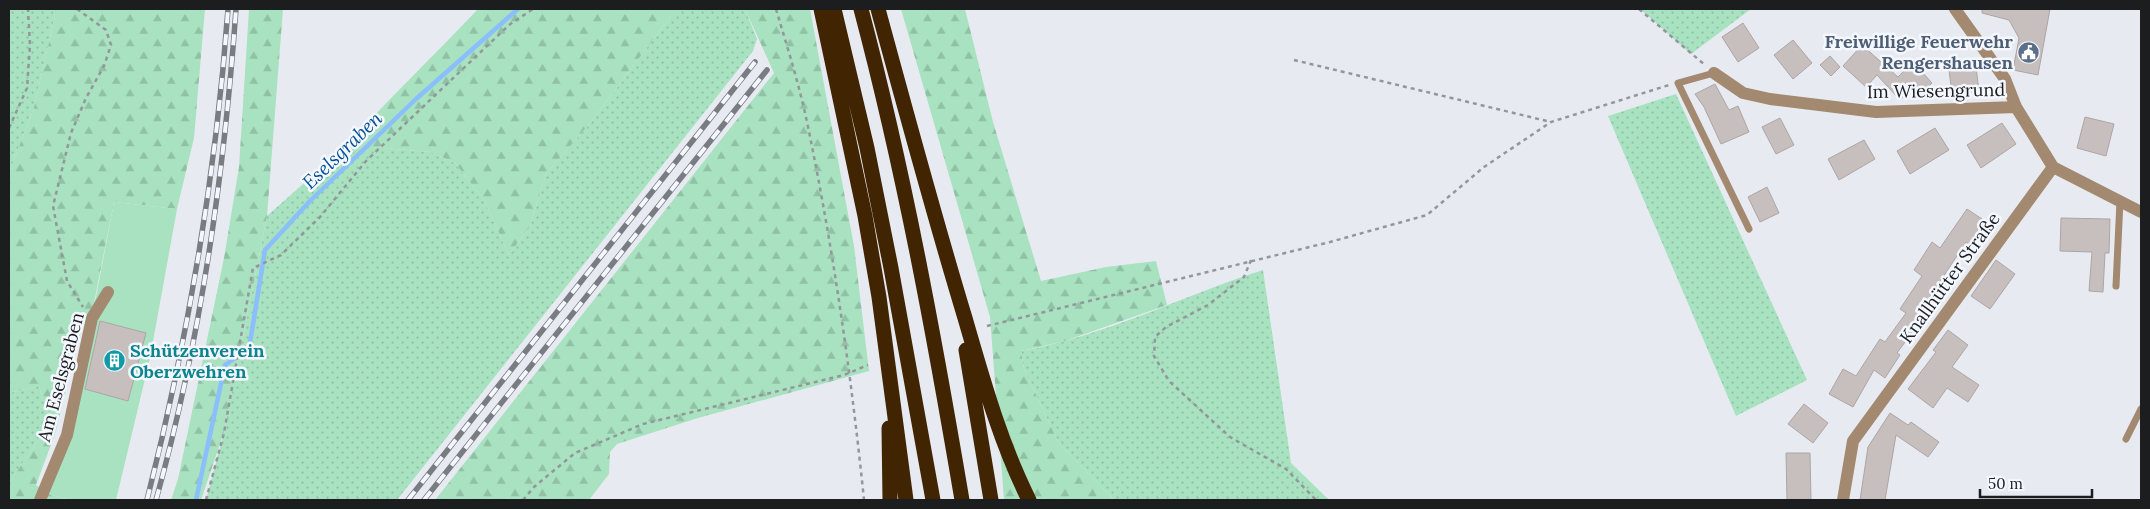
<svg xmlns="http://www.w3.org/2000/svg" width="2150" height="509" viewBox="0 0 2150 509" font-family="Lora,serif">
<defs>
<pattern id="grass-dots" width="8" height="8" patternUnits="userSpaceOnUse" patternTransform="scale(1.25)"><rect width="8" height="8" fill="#a8e2c0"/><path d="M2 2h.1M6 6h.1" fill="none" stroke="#90c1a5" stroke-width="1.8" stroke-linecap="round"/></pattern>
<pattern id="forest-firs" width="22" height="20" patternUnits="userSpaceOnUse" patternTransform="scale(1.25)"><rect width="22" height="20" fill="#a8e2c0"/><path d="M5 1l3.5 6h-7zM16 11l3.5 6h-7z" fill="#90c1a5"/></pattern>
</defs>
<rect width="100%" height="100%" fill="#e7ebf1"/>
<path fill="url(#grass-dots)" d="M9,9h43l3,7 -21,91 -25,66z
M676,9h69l12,30 -4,12 -356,449h-191l18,-68 43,-216 80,-71 84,7 24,11 29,37 25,55 21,-29 16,-52 45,-52z
M1640,9h111l-60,45z
M1676,94l131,286 -71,36 -128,-300z
M1263,270l28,193 38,37h-215l-55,-56 -35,-75 -3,-18c84,-15 161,-55 242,-81z
M39,386l11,37 -41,60v-90z"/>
<path fill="url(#forest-firs)" d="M52,9h153l-11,129 -17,71 -63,-7 -20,101 -11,20 -28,111 -19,51 13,9 21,6h-61v-17l41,-60 -11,-37 -30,7v-220l25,-66 21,-91z
M249,9h34l-16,207 -43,216 -23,68h-30l7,-21 46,-221 15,-91z
M478,9h198l-85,113 -45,52 -16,52 -21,29 -25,-55 -29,-37 -24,-11 -84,-7c42,-47 88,-90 131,-136z
M745,9h65l44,237 15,125 -171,47 -81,26 -7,8 -1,22 -20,26h-154l339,-427z
M901,9h64l28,113 48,159 65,-14 50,-6 11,44 -102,36 -44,10 3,18 35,75 55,56h-110l-14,-183z"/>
<path fill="#a8e2c0" d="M114,202l63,7 -27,149 -34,142h-46l-21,-6 48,-202z"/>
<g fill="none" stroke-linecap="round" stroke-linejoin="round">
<path stroke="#8abefd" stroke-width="4.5" d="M249,349l16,-99 45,-49 106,-102 102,-90
M196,500l29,-135 9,-6"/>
</g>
<path fill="#c7bfbd" stroke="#ada5a4" d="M1982,9h68l-12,66 -25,-5 6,-32 -10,-18 -27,-7z
M1743,23l16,25 -21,14 -16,-25z
M1793,40l19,23 -19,16 -19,-24z
M1862,45l36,32 15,-15 19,21 -15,15 -7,-8 -10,10 -23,-25 -11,12 -23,-21z
M1830,56l10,11 -9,9 -11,-11z
M1976,67l3,24 -27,3 -3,-24z
M1715,84l14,26 9,-4 11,26 -28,12 -17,-37 -9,-13z
M2085,117l29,7 -8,32 -29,-8z
M1780,118l14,27 -18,9 -14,-27z
M2002,123l14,21 -35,24 -14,-23z
M1935,128l14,22 -39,24 -13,-23z
M1864,140l11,19 -36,21 -11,-21z
M1767,187l12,26 -19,9 -12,-25z
M1967,209l18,12 -16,23 -3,-2 -36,55 5,4 -38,52 3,2 -15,23 -11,-8 -21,37 -24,-13 14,-25 13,7 24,-37 5,3 21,-29 -6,-4 22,-33 -8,-6 18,-28 8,6z
M2061,218l49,1 -1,34h-4l-2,39 -14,-1 3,-39 -32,-1z
M1996,260l19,14 -25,35 -19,-13z
M100,321l46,12 -18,68 -43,-12z
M1948,330l20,15 -16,22 27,18 -11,17 -21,-14 -14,20 -25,-19 28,-37 -3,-2z
M1804,404l24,19 -15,20 -25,-19z
M1890,413l18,12 3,-3 28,20 -11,15 -32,-22 -11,65h-25l8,-53z
M1786,453h24l1,47h-24z"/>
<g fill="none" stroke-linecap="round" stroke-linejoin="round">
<path stroke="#93969a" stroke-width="2.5" stroke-dasharray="4 4" stroke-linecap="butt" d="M77,9l29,21 5,15 -7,21 -18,32 -15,35 -18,73 14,75 16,26
M776,9c11,37 23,75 31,113 26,125 44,251 57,378
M1639,9l66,56
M1294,60l257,62
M9,128l18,-40 3,-43 -2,-36
M1251,260l-7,17 -36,28 -42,22 -11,10 -1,19 15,25 61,56 56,32 30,31
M987,326l343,-84 97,-27 57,-48 67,-45 118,-37
M206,500l18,-67 29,-165 28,-13 39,-38 46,-56 143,-136 24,-16
M523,500l11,-13 41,-34 68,-29 201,-49 24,-10"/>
<path stroke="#a38970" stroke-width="7" d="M1714,73l-36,10 71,146
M2116,286l4,-85
M2126,439l15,-30"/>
<path stroke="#a38970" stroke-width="12" d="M1955,9l50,70 11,28 37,60
M1714,73l29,20 27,6 106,13 140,-5
M2053,167l88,45
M40,500l27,-65 25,-117 16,-26
M1843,500l10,-59 200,-274"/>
<path stroke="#412402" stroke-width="15" d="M821,9l44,207 14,81 27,203
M834,9l33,139 24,120 42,232
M861,9c43,162 73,326 101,491
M878,9c28,103 56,207 87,309 18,62 35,124 64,182
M966,350l25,150
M889,428l1,72"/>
<defs>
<path id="rail" d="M147,500c41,-162 69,-325 81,-491
M156,500c45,-162 68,-324 80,-491
M408,500l347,-438
M424,500l343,-430"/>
</defs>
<use href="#rail" stroke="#797c80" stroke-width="5.5"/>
<use href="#rail" stroke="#f4f8fe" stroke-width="4" stroke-dasharray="11" stroke-linecap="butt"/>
</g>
<defs>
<symbol id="civic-disc" viewBox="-11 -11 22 22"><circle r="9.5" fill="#5c6f8a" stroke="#f4f8fe"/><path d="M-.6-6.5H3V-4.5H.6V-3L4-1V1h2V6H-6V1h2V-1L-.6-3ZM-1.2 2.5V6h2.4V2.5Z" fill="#fff"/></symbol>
<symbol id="building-disc" viewBox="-11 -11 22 22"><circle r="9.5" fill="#0f9aa8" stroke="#f4f8fe"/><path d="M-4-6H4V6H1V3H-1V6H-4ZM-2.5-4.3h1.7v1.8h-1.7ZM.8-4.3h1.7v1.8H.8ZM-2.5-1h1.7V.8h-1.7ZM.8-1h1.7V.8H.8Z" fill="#fff"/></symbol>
</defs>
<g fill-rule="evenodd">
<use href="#civic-disc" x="2016" y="40" width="25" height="25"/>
<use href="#building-disc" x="102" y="348" width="25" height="25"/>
</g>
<g text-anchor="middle" stroke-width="5" stroke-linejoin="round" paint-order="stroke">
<g font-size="18" font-weight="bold" fill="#4e5e75" stroke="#f4f8fe" text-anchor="end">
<text x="2013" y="48">Freiwillige Feuerwehr<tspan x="2013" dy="21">Rengershausen</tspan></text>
</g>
<g font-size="18" fill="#1b1d1f" stroke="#f4f8fe">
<text transform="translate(1936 91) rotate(-1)" y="6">Im Wiesengrund</text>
<text transform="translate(1950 278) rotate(-54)" y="6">Knallhütter Straße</text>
<text transform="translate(61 377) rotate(-75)" y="6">Am Eselsgraben</text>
</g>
<g font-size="18" font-weight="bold" fill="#0d838f" stroke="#f4f8fe" text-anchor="start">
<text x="130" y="357">Schützenverein<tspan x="130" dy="21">Oberzwehren</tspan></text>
</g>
<g font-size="19" font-style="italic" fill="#035099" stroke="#f4f8fe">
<text transform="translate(342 150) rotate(-44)" y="7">Eselsgraben</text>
</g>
</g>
<rect width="2150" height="509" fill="none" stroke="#1b1d1f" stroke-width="20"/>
<path d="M1980 489v8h112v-8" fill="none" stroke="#1b1d1f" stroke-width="2.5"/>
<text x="1988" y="489" font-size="15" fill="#1b1d1f" stroke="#f4f8fe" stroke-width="4" paint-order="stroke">50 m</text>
</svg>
